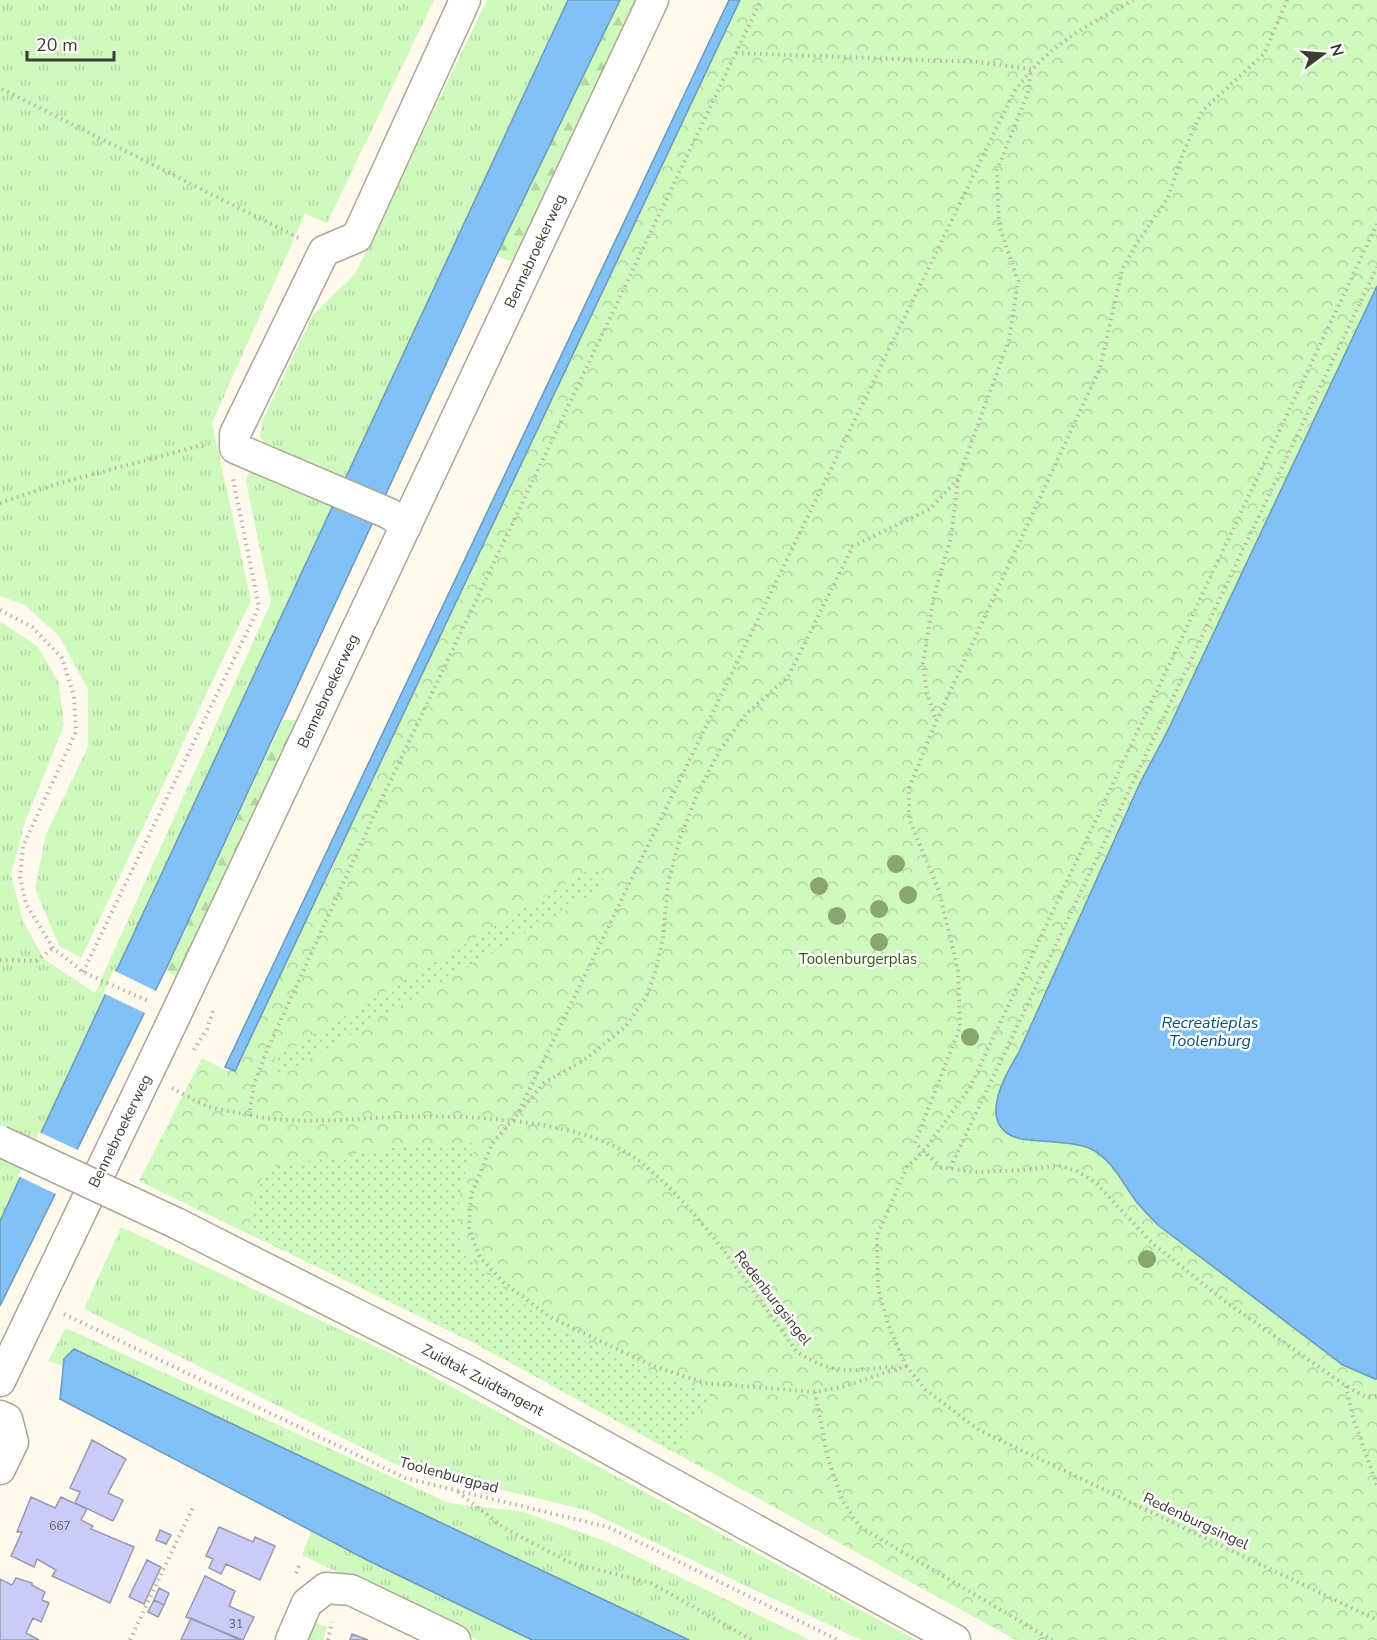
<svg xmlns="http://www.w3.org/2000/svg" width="1377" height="1640" viewBox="0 0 1377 1640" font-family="'Nunito Sans',sans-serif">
<defs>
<pattern id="grass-tufts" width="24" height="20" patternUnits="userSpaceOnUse" patternTransform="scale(1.5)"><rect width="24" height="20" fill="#d0f9be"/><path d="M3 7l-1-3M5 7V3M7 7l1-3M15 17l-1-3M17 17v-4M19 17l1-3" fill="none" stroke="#b4d6a4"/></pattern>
<pattern id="forest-firs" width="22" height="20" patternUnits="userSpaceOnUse" patternTransform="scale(1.5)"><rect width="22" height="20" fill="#d0f9be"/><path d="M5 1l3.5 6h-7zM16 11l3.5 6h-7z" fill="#b4d6a4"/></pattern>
<pattern id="park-crowns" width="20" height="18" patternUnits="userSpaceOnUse" patternTransform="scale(1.5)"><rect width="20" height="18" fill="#d0f9be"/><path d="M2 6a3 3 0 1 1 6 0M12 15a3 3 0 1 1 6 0" fill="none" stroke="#b4d6a4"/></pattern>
<pattern id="garden-dots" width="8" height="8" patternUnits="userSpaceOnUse" patternTransform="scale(1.5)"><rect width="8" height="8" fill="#d0f9be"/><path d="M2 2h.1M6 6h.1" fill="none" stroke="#b4d6a4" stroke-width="1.8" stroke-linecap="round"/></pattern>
</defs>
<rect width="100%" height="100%" fill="#fffaee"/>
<path fill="url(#grass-tufts)" d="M0,0h434l-107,223 -22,-9 -93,209 39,177 -170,358 -22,-12 -24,-58 11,-54 42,-87v-57l-29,-54 -34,-31 -25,-9z
M487,0h81l-568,1221v-598l5,1 33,23 20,34 6,44 -39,97 -14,53 12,46 21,38 51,34 176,-391 -25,-121 4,-13 18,-18 -8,-13 2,-15 51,-107 42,-41z
M121,1227l269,126 526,287h-55l-275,-130 -191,-46 -311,-155z
M66,1328l383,175 75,9 81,29 205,99h-121l-615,-291 -10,10 -1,7 -15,-5z
M311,1531l222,109h-56l-175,-85z
M313,1622l14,5 -4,13h-18z"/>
<path fill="url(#forest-firs)" d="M620,0h19l-125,262 -18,-6z
M283,720h16l-122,259 -11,-10z"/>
<path fill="url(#park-crowns)" d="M741,0h636v1640h-361l-539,-296 -338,-163 63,-123 27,14z"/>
<path fill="url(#garden-dots)" d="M599,864l5,23 -329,192v-21z
M477,1143l-16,41 -5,50 22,33 72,58 108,50 54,19 -39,58 -197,-108 -230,-113 19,-63 146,-23z"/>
<path fill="#81c1f5" stroke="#6d99bb" stroke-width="1.5" d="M568,0h52l-124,256 -330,713 -166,337v-85z
M729,0h11l-505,1071 -10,-4z
M1377,286v1093h-2l-32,-14 -185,-140c-8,-8 -15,-15 -22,-24 -13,-17 -24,-42 -45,-52 -21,-10 -65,-5 -81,-14 -31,-17 -3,-63 9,-83l121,-269 27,-51z
M74,1349l615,291h-157l-163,-79 -309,-162 4,-40z"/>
<path fill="#fffaee" d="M113,970l45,22 -11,22 -44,-21z
M39,1132l41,19 -22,44 -40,-19z"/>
<path fill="#caccf7" stroke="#9899ac" stroke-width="1.5" d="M92,1440l34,19 -18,34 15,7 -10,21 -38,-18 5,-11 -10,-4z
M31,1497l24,11 6,-11 26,12 -6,11 12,6 -2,3 43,18 -24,56 -58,-27 4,-6 -19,-11 -3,8 -23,-11 11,-24h-5z
M219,1527l34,15 2,-5 20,9 -15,34 -34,-16 -5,10 -12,-6 4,-9 -7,-3z
M160,1530l11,5 -5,9 -10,-4z
M147,1560l14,7 -17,37 -15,-7z
M205,1576l30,15 -6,15 25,11 -11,23 -57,-23z
M16,1578l16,5v2l13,7 -3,8 7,3 -8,19 -8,-4 -7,15 13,7h-39v-61l12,6z
M159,1588l10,5 -5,12 -10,-5z
M154,1600l10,5 -6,12 -10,-5z
M191,1618l49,22h-59z
M352,1634l16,6h-18z"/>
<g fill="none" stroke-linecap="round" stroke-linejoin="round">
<defs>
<path id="minor" d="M406,526l-16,-12 -155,-66v-14l89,-183 33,-14 108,-237
M176,1223l292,148 487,269
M0,1381l176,-367 477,-1014
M0,1416l7,3 6,23 -13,27
M291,1640l16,-37 19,-15 25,2 104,50"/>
</defs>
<use href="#minor" stroke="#ada694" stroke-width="33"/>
<path stroke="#b8b4aa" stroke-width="4" stroke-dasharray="1.5 4.5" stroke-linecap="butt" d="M1287,0l-23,54 -62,57 -19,42 -15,45 -31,45 -15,27 -22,98 -164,354 -27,66v31l30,72 19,80 2,56 -45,116 26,24 33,5 52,-2 31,-5 20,6 19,12 57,61 73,58 120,84 20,11 11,-1
M736,53l241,9 54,7 -3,24 -31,77 2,55 19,56 -9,59 -51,139 -7,59 -17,57 -11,69 4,29 9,28
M2,89l297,149
M958,479l-28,30 -77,37 -65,131 -42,37 -26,36 -21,40 -19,48 -12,45 -5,54 -7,33 -10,27 -21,30 -41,33 -40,23 -52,61 -21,51 -2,34 11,28 23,25 47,35 103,49 52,17 110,9 27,-5 64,-21 -18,-42 -10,-36 -1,-52 30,-69 16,-15 46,-63 408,-865
M0,503l60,-20 139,-37 8,1
M0,610l32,17 30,31 12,38 2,36 -53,114 -3,31 6,27 27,44 30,24 67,30
M0,960l36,1 17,-13
M83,972l176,-365 -26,-128
M194,1050l13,-21 7,-21
M172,1088c10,5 21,12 32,17 9,4 21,5 30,7 49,12 91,9 140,6 72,-4 206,-3 265,43 60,46 113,129 158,191 38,25 59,18 101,14
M519,1111l495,-1019c34,-48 70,-64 119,-92
M249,1116l5,-31 10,-28 112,-246 385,-811
M950,1168l427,-901
M64,1314l341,164 203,49 230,113
M906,1366l20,24 53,40 398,190
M1346,1386l8,35 23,64
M815,1392l12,63 15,45 18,27 192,113
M458,1492l46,36 67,35 80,20 101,57
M296,1573l4,-10
M130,1640l64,-135
M328,1640l4,-18"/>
<use href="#minor" stroke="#fff" stroke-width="30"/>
<defs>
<path id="minor-bridge" d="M0,1141l176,82"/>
</defs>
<use href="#minor-bridge" stroke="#ada694" stroke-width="33" stroke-linecap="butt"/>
<use href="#minor-bridge" stroke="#fff" stroke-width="30"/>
</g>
<g fill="#8aa66d">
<circle cx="896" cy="864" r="9"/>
<circle cx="819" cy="886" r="9"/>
<circle cx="908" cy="895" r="9"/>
<circle cx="879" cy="909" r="9"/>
<circle cx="837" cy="916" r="9"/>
<circle cx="879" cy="942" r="9"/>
<circle cx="970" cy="1037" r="9"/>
<circle cx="1147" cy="1259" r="9"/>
</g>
<g text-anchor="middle" stroke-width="5" stroke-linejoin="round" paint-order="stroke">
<g font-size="12" fill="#615f64">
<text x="60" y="1530">667</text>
<text x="236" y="1628">31</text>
</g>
<g font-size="15" fill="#3e3b33" stroke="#fff">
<text transform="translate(535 251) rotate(-65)" y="5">Bennebroekerweg</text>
<text transform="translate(328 691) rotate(-65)" y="5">Bennebroekerweg</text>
<text transform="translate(120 1131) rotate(-64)" y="5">Bennebroekerweg</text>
<text transform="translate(773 1298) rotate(52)" y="5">Redenburgsingel</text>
<text transform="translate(483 1380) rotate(28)" y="5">Zuidtak Zuidtangent</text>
<text transform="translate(449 1475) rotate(15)" y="5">Toolenburgpad</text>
<text transform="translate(1196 1521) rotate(25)" y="5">Redenburgsingel</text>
</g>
<g font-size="15" fill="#2b6104" stroke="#fff">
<text x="858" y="964">Toolenburgerplas</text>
</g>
<g font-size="16" font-style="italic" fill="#015281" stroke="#fff">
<text x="1210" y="1028">Recreatieplas<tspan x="1210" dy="18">Toolenburg</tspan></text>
</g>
</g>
<g transform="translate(1323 54) rotate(74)" stroke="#ffffff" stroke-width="4.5" paint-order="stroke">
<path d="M0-4.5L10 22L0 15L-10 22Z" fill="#3e3b33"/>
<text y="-9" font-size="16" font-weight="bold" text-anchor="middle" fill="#3e3b33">N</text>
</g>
<path d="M27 51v9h87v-9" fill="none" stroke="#3e3b33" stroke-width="3"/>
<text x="36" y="51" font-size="18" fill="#3e3b33" stroke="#ffffff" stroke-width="4.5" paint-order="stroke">20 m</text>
</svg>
